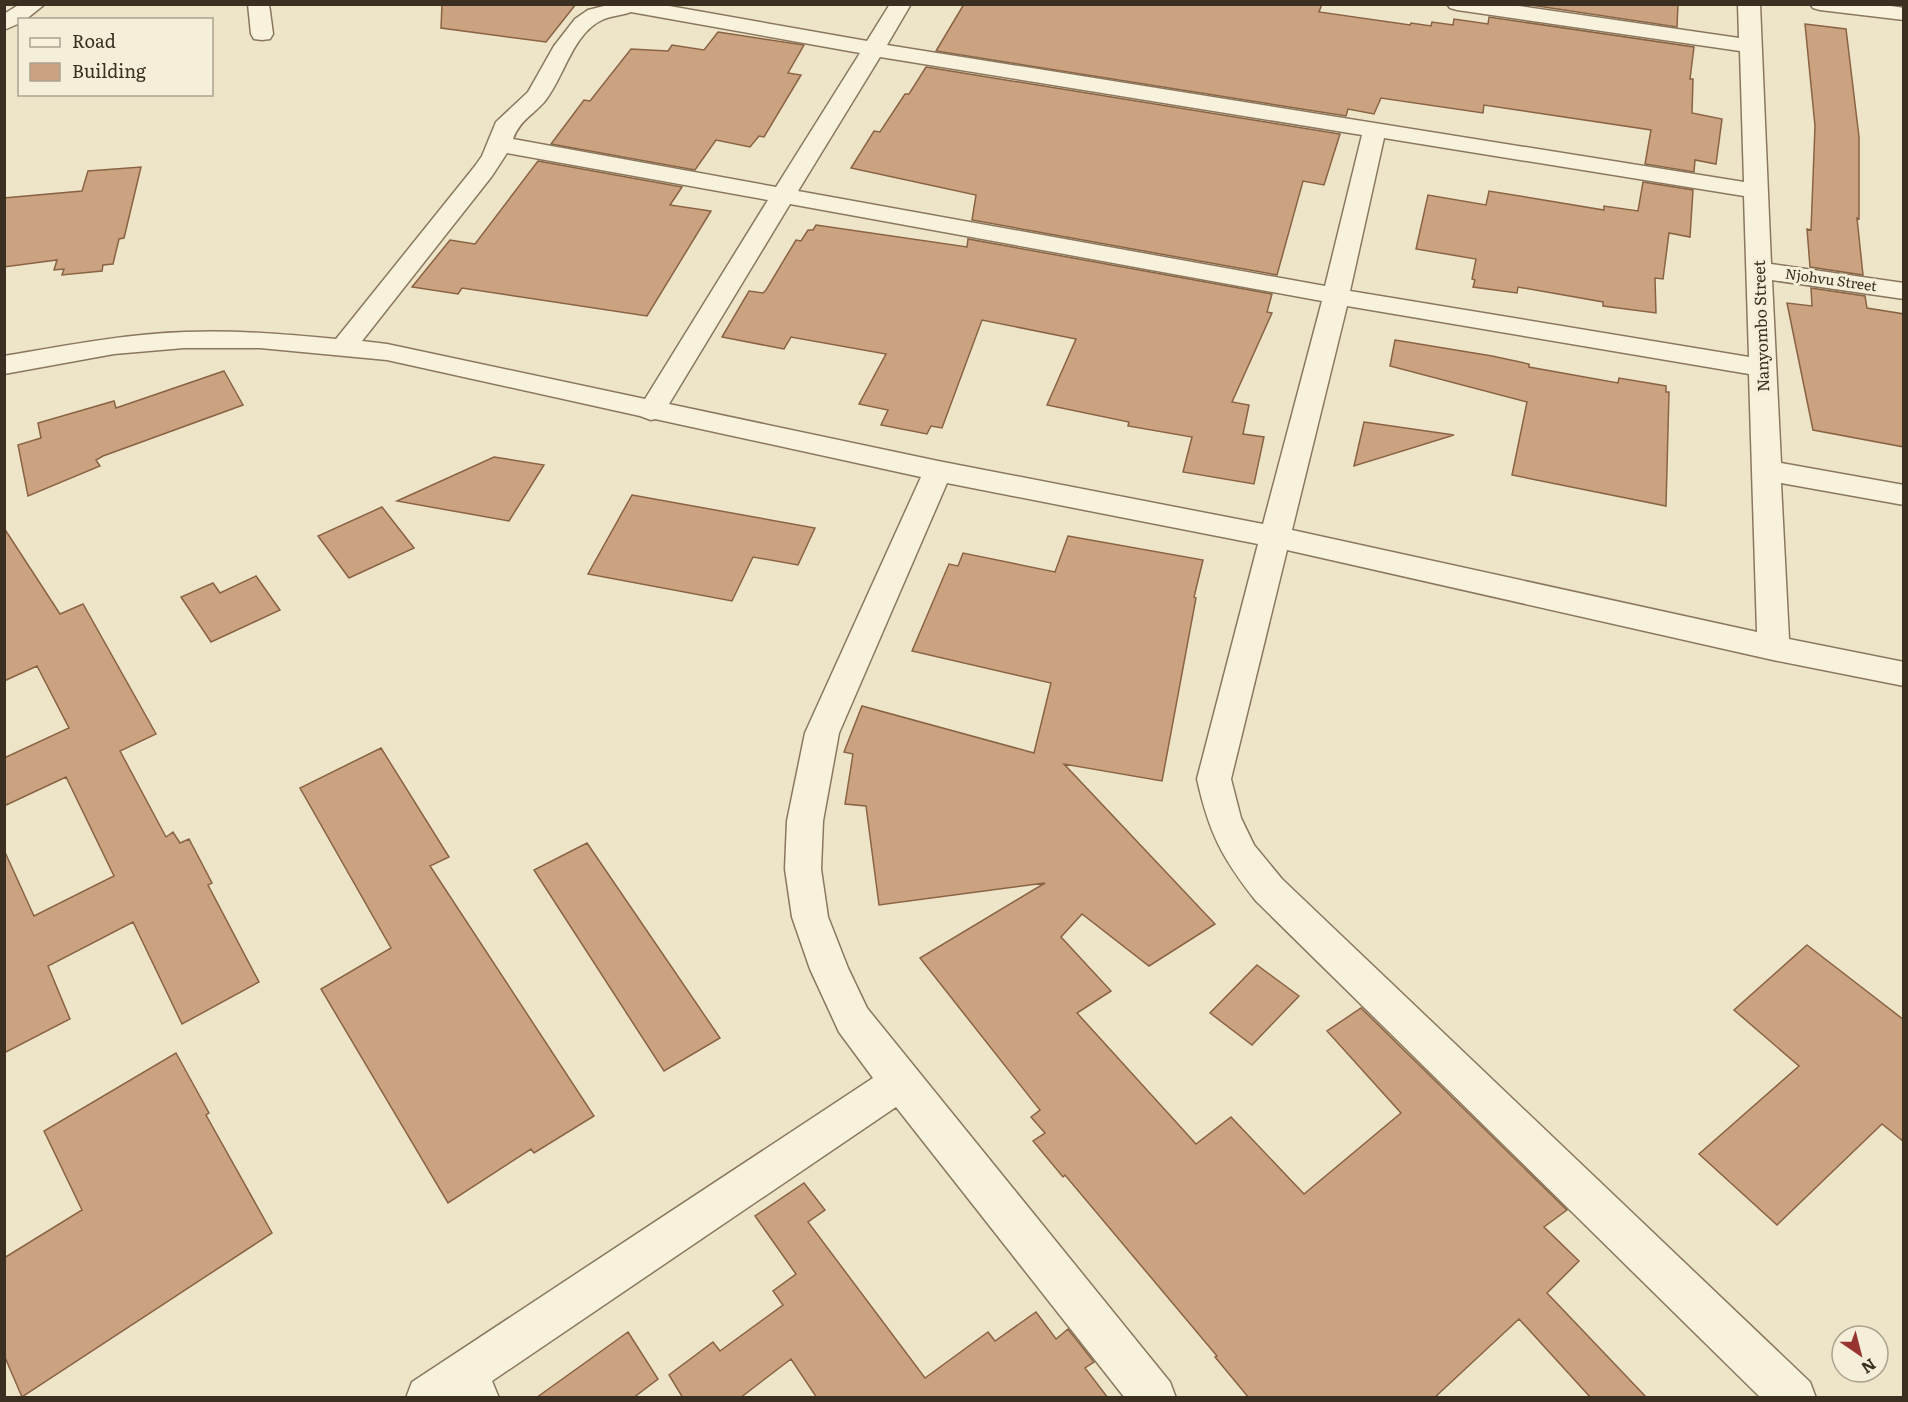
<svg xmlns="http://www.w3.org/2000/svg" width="1908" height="1402" viewBox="0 0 1908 1402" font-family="Literata,serif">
<rect width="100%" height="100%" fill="#eee5c9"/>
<path fill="#cba380" stroke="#896344" stroke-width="1.5" d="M442,4h134l-30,38 -105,-14z
M964,4h358l-3,8 91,13 1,-2 20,3 1,-4 21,3 1,-6 34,5 1,-7 205,30 -4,32h3l-1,34 30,6 -6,45 -21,-4 -1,12 -49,-8 6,-34 -167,-25 -1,8 -102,-15 -7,16 -26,-5 -2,7 -410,-65z
M1524,4h154l-1,23z
M1805,24l41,5 13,108v82l-2,-1 6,57 -53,-8 -3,-38 4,1 4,-104z
M718,32l86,13 -16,28 13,2 -37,62 -5,-1 -9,11 -34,-7 -21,30 -144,-26 33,-44 6,1 41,-52 37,2 4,-6 32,5z
M926,67l414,67 -16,51 -21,-4 -26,94 -305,-55 4,-25 -125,-27 23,-37 6,1 25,-38h4z
M538,161l144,26 -12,18 41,6 -64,105 -185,-28 -4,6 -46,-7 38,-47 25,4z
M141,167l-17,71 -5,1 -6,25 -10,1 -1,6 -40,4 2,-6 -10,1 3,-10 -53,7v-69l78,-7 6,-20z
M1643,182l50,8 -3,47 -21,-4 -6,46 -8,-1 1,35 -53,-7v-4l-85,-15 -1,6 -44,-6 2,-7 -3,-1 4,-20 -60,-10 12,-54 58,10 3,-14 115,19v-4l34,5z
M816,225l151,22 1,-8 304,55 -5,18 5,1 -40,89 17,3 -6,29 21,3 -10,47 -71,-12 9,-35 -64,-11 1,-4 -82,-17 29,-66 -94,-19 -40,108 -11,-2 -4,8 -46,-9 7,-15 -29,-6 27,-50 -95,-17 -7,12 -62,-12 27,-46 14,2 3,-3 30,-50 5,1 7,-11h5z
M1811,288l54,8 2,12 37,6v133l-91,-17 -26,-127 25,3z
M1395,340l97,16 37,8v3l89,16 1,-5 47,8v6h3l-3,114 -154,-31 15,-73 -137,-36z
M224,371l19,34 -140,51 -7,4 4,6 -72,30 -10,-51 23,-7 -3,-15 76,-22 2,7z
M1364,422l90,13 -100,31z
M494,457l50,8 -35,56 -112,-20z
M632,495l183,33 -17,37 -45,-8 -21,44 -144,-27z
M382,507l32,41 -65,30 -31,-42z
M4,528l56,86 23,-10 73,130 -36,17 46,86 7,-5 7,11 9,-4 23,44 -4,2 51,97 -77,42 -49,-102 -85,44 22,53 -66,34v-203l30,66 80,-40 -48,-99 -62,29v-48l65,-30 -32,-62 -33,15z
M1068,536l135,24 -9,37 2,1 -34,183 -98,-17 151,160 -66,42 -67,-52 -21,23 50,54 -34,22 119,131 35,-27 73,77 97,-81 -74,-82 34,-23 206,202 -23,17 35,34 -32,32 100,105h-56l-72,-79 -85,79h-185l-34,-41 2,-1 -152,-181 -2,2 -30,-36 12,-8 -14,-16 9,-7 -120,-152 125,-75 -166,22 -13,-99 -21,-2 8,-50 -9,-2 18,-46 172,47 17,-70 -139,-32 37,-87 9,2 5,-13 92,19z
M256,576l24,34 -69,32 -30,-45 32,-14 7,10z
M381,748l68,109 -19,9 164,250 -60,37 -3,-4 -83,54 -127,-214 70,-41 -91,-160z
M587,843l133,195 -56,33 -130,-201z
M1807,945l97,75v122l-22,-18 -105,101 -78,-71 100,-88 -65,-56z
M1257,965l42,31 -47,49 -42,-32z
M176,1053l33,60 -3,2 66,118 -250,164 -18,-42v-97l78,-48 -38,-79z
M804,1183l21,27 -17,12 117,156 63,-46 7,9 41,-29 20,27 12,-10 26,33 -9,6 23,30h-291l-26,-39 -51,39h-57l-14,-23 44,-33 7,9 63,-46 -10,-14 23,-17 -41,-58z
M628,1332l30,47 -25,19h-97z"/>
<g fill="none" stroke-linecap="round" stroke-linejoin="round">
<defs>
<path id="minor" d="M20,4h25l-20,16h-5v3l-16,7v-16z
M248,4h21l4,30 -3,5 -8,1 -8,-1 -3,-5z
M612,4h46l209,37 23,-37h21l-24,41 857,137 -4,-131 -283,-41 -7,-2 -3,-4h58l234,34 -1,-34h22l11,260 133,19v16l-132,-19 9,183 123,22v20l-123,-22 8,156 115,23v24l-131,-26 -486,-110 -56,229 10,39 13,27 28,34 528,503 6,16h-55l-505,-497c-34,-43 -47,-68 -59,-122l61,-235 -311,-61 -108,250 -16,88 -2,48 7,48 20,51 19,40 303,374 6,16h-51l-229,-291 -404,274 7,17h-93l6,-16 461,-304 -34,-46 -29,-63 -18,-52 -7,-48 2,-48 18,-88 116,-256 -266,-58 -4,1 -11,-4 -253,-56 -127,-12h-76l-70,6 -110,20v-18c60,-10 120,-22 181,-24 51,-2 100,2 151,7l139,-173 7,-10 14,-34 32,-30 26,-46 21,-27 13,-9zM631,12l229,41 -84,134 -263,-48c7,-19 19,-23 32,-38 20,-25 27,-68 59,-82 8,-3 19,-4 27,-7zM880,57l482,78 -37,151 -527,-95zM1384,138l360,58 5,161 -399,-66zM507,153l261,47 -123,199 -258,-55 -25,-3 130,-165zM790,204l532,97 -59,223 -325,-63 -269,-57zM1347,306l402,68 8,258 -465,-102z
M1810,4h68l26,4v12l-84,-10 -7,-2z"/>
</defs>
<use href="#minor" stroke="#8a785e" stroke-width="3"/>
<use href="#minor" fill="#f8f2dd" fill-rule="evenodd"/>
</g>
<g text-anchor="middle" stroke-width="6" stroke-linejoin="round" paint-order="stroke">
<g font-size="14" fill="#3b2f21" stroke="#f5efd9">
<text transform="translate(1831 280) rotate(8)" y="5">Njohvu Street</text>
</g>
<g font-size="16" fill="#3b2f21" stroke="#f5efd9">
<text transform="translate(1761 326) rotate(-92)" y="6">Nanyombo Street</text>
</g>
</g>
<rect width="1908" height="1402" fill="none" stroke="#3b2f21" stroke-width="12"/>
<rect x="18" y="18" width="195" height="78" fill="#f5efd9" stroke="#aba28f" stroke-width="1.5"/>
<rect x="30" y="38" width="30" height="9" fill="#f8f2dd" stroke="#aba28f" stroke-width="1.5"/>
<text x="72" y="48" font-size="18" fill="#3b2f21">Road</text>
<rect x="30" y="63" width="30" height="18" fill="#cba380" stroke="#aba28f" stroke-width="1.5"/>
<text x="72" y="78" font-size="18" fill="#3b2f21">Building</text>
<g transform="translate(1860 1354) rotate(145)"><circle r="28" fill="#f5efd9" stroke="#aba28f" stroke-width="1.5"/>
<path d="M0-4.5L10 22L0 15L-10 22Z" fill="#98342f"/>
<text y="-9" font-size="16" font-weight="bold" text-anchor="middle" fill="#3b2f21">N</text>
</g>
</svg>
